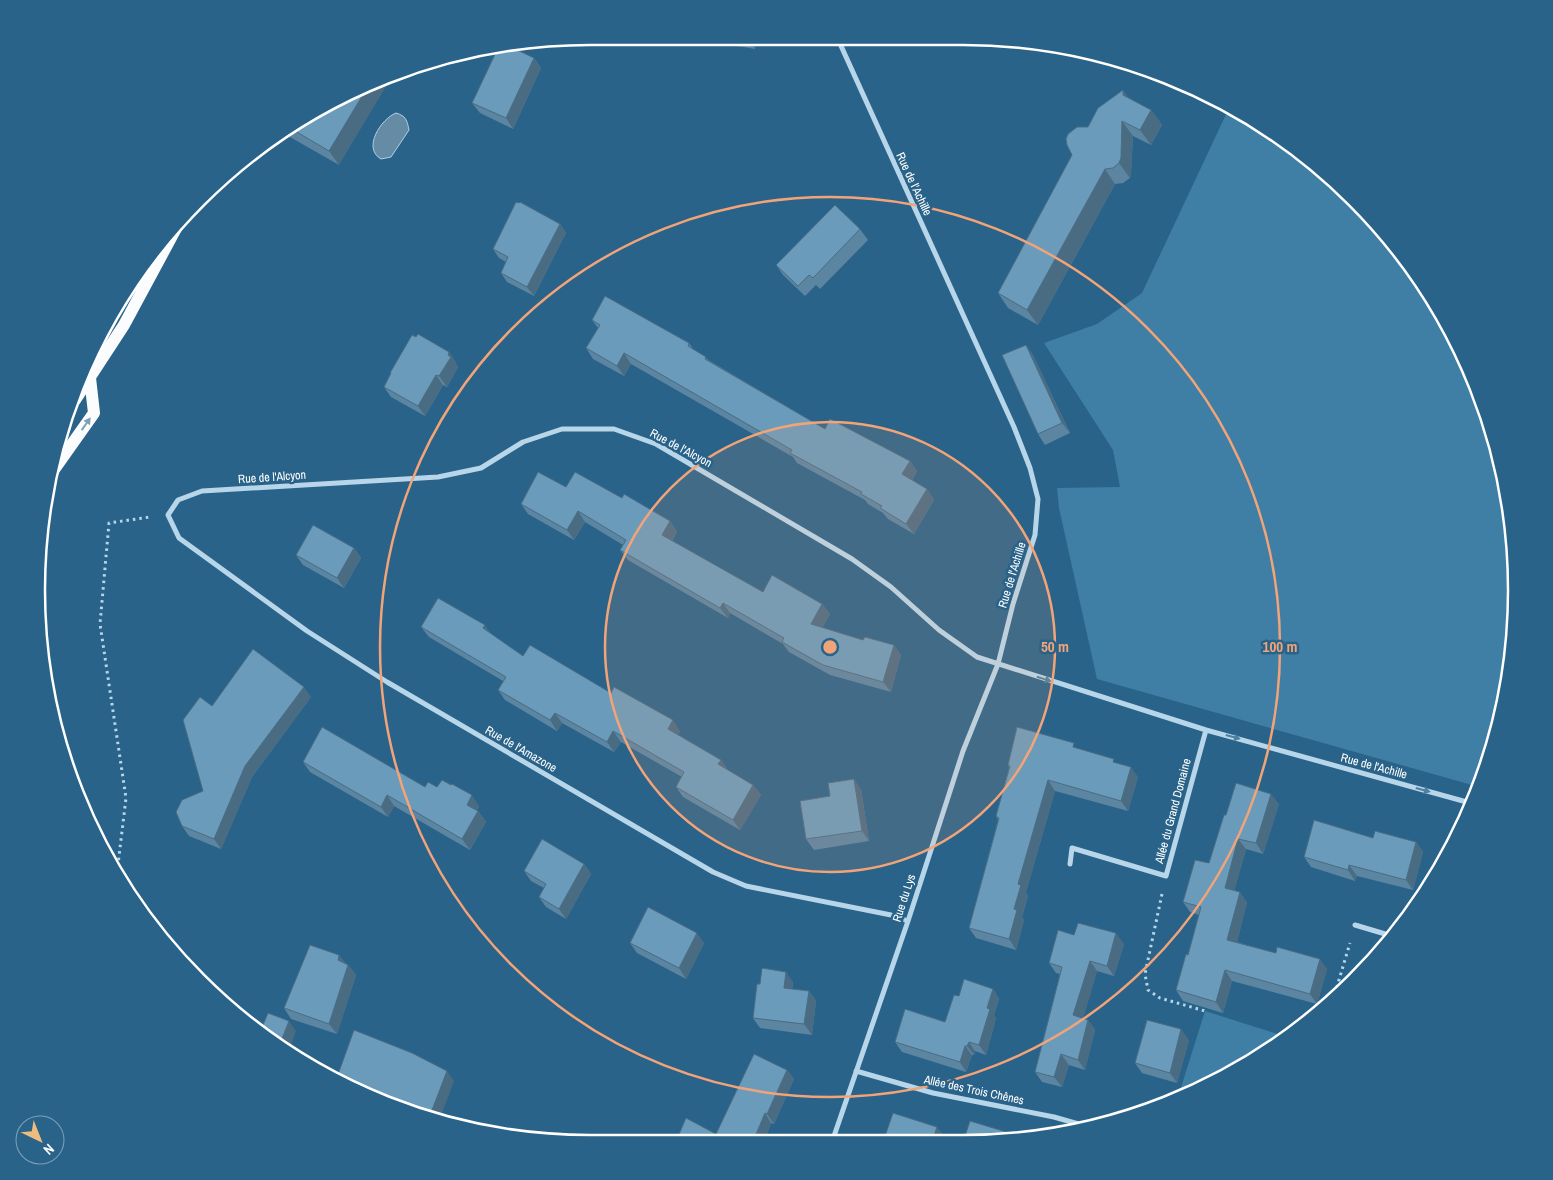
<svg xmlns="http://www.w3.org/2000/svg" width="1553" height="1180" viewBox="0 0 1553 1180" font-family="'Archivo Narrow',sans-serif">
<rect width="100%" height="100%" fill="#2a6389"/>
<path fill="#3f7ea5" d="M1230,106l41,24 83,68 69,84 51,96 32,104 11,108 -11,108 -27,89 -382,-108 -38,-171 -2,-20 63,-1 -7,-37 -69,-107 53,-19 45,-31z
M1205,1011l82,26 -16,13 -90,45 -2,-1z"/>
<path fill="#668ba4" stroke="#acd2e9" d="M396,113c10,3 11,7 13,17l-18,27 -10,2c-19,-11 0,-40 15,-46z"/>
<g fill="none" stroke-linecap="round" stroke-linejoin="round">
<path stroke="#b8d6e9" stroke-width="3" stroke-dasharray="2.5 4" stroke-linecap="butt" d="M117,873l9,-75 -26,-174 9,-101 41,-6
M1162,894l-17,80 3,16 12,8 45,13
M1333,1000l17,-57
M1136,1116l58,-28"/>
<path stroke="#b8d6e9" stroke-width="5" d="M1070,864l2,-16 94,28 40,-146
M908,921l-17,-6 -145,-29 -33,-14 -326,-190 -80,-51 -128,-93 -11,-23 10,-15 24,-9 236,-14 43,-9 42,-26 39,-13h52l42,15 196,115 39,28 48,43 38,27 229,73 268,74
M1355,925l37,11
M856,1071l77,22 121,24 35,10
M833,1139l75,-218 55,-170 35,-87 15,-60 22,-69 3,-36 -8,-31 -16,-41 -177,-390"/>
<path stroke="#fafcfe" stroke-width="12" d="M75,400l49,-75 56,-104
M48,478l46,-65 -4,-35"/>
</g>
<path fill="#5b85a1" d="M716,37h41l-2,12 -34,-6z
M534,58l7,10 -28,61 -33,-16 -8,-10z
M1129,98l22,12 11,15 -11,20 -18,-9 -2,37 -1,5 -7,5 -8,1 -77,141 -30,-17 -10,-15 74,-138 16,-28z
M313,111l26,54 -56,-32z
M560,224l6,9 -32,63 -27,-14 -6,-9 5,-11 -7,-4 -6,-9z
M860,229l8,11 -48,49 -4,-4 -11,11 -22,-21 -7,-10z
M592,320l97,23 4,6 17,12 115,68 85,32 7,10 -5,9 15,9 7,11 -20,34 -26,-15 -5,-6 -15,-9 -3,-4 -68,-37 -4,-6 -162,-93 -7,12 -31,-17 -7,-11 12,-20z
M416,337l33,15 7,11v1l2,3 -11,20 -4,-2 -18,31 -34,-19 -7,-10 7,-13 -1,-1z
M1026,345l7,10 37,78 -25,12 -7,-11z
M566,487l56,11 48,23 7,11 -5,9 91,51 59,12 8,10 -8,14 41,12 31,5 7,10 -10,37 -61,-17 -41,-23 -6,-8 -53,-31 -2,5 -100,-58 -8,-10 3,-5 -38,-23 -11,18 -46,-26 -7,-10z
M354,548l7,10 -17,30 -41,-23 -7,-10z
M421,627l70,7 32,22 88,37 69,38 -2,4 43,25 7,10 25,15 8,10 -21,35 -57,-33 -7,-10 6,-10 -61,-35 -7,10 -52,-29 -5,8 -52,-31 -7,-10 5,-9 -74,-44z
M311,697l-59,80 -31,72 -32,-13 -7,-10 21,-35 9,-85z
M1077,748l39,15 22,14 -10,34 -73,-20 -29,101 2,4 -6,21 2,3 -8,30 -40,-12 -7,-10 29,-108 -2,-4 13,-48 -1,-3z
M303,762l122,25h12l42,19 -2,4 1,1 8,11 -16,28 -76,-44 -6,11 -78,-45z
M861,789l8,52 -55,9 -8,-11 24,-43z
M1279,804l-16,50 -17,-5 -12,42 13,11 -10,40 90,27 -10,35 -85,-23 -9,32 -40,-12 -7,-11 12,-35 11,-40 -9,-3 -7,-10 26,-39 17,-48z
M1373,838l43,4 7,10 -10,38 -56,-14 -2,5 -44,-14 -7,-10z
M584,864l7,10 -25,45 -20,-12 -7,-10 5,-9 -13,-7 -7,-10z
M630,943h74l-18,36 -49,-26z
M1124,944l-10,32 -17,-5 -14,47 5,2 7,10 -10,40 -16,-5 -7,22 -20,-5 -7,-10 25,-98 -4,-1 -7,-10z
M339,955l6,8 3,2 8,10 -19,59 -46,-15 -7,-11z
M793,982l-1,7 17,2 7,10 -4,34 -52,-7 -7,-10z
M993,989l6,10 -5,16 2,3 -10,37 -11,-4 -1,4h-2l-6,17 -64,-20 -7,-10 50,-20 14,-26z
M1189,1040l-12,43 -35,-10 -7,-10z
M787,1070l7,9 -20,45 -3,-1 -6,16h-88l39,-5z"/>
<path fill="#4a6c83" d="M748,37h9l-2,12 -7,-11z
M534,58l7,10 -28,61 -7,-11z
M391,78l-52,87 -10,-14 38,-63z
M1123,90l11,15 -11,-10z
M1151,110l11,15 -11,20 -11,-15z
M1122,121l11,15 -2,37 -1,5 -11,-15z
M1105,169l10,15 -77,141 -11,-15z
M560,224l6,9 -32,63 -7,-9z
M1026,345l7,10 37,78 -8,-10z
M449,352l7,11v1l2,3 -11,20 -8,-11z
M624,353l7,11 -7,12 -7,-10z
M436,375l7,10 -18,31 -7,-10z
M910,461l7,10 -8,13 -7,-10z
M927,489l7,11 -20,34 -8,-10z
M578,511l7,11 -11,18 -7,-10z
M670,521l7,11 -8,13 -7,-10z
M354,548l7,10 -17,30 -7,-10z
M723,603l7,10 -2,5 -8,-10z
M822,604l8,10 -12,21 -7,-11z
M485,625l7,10 -9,-7z
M894,645l7,10 -10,37 -8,-10z
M304,687l7,10 -59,80 -31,72 -7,-10 31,-73z
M555,713l7,10 -5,8 -7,-11z
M673,720l7,11 -5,8 -7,-10z
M613,731l8,11 -7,10 -7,-10z
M721,760l7,10 -10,-6z
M1131,767l7,10 -10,34 -7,-10z
M854,779l7,10 8,52 -7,-10z
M1048,780l7,11 -29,101 2,4 -6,21 2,3 -8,30 -7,-11 9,-55z
M753,785l8,10 -21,35 -7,-10z
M1271,794l8,10 -16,50 -7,-11z
M387,795l7,11 -6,11 -7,-10z
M472,795l7,11 -5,9 -7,-10z
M478,811l8,11 -16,28 -8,-11z
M1238,839l8,10 -14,49 -7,-10z
M1416,842l7,10 -10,38 -7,-10z
M584,864l7,10 -25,45 -7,-10z
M1349,865l8,11 -2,5 -7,-11z
M1240,892l7,10 -12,48 -8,-10z
M697,933l7,10 -18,36 -7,-11z
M1116,933l8,11 -10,32 -7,-10z
M339,955l7,10 -8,-5z
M1320,959l7,10 -10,35 -7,-10z
M1090,961l7,10 -16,55 -8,-11z
M348,965l8,10 -19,59 -8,-10z
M1225,970l7,11 -9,32 -7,-11z
M786,972l7,10 -2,16 -7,-10z
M993,989l6,10 -5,16 2,3 -10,37 -7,-10 8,-37z
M809,991l7,10 -4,34 -8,-11z
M1088,1020l7,10 -10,40 -7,-10z
M289,1021l7,10 -7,20 -9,-7z
M1181,1029l8,11 -12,43 -7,-10z
M969,1042l6,9 -1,4 -7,-9z
M965,1046l7,9 -6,17 -6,-10z
M1061,1054l8,11 -7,22 -8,-10z
M787,1070l7,9 -20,45 -7,-10z
M447,1071l7,10 -15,40 -10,-3z
M765,1113l6,10 -6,16h-11z
M937,1127l8,10 -1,2h-11z
M1013,1134l3,5h-5z"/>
<path fill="#6a9bbb" stroke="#4a6c83" d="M738,37h10v1z
M511,47l23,11 -28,60 -34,-15 26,-55z
M367,88l-38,63 -39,-23 23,-17z
M1123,90v5l28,15 -11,20 -18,-9 -1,37 -2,5 -6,5 -8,1 -78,141 -29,-17 74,-138 -5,-10 -1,-6 2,-5 9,-7h11l10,-19z
M516,202l3,1 1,-1 40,22 -33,63 -26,-14 7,-16 -15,-8z
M835,205l25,24 -47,49 -4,-3 -11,11 -22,-21z
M605,296l84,47 -1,3 18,11 -1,2 120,70 5,-10 80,42 -8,13 25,15 -21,35 -26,-16 2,-2 -21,-12 1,-2 -72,-39 2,-3 -168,-97 -7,13 -31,-18 14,-23 -8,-5z
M418,334l31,18 -1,3 3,2 -12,19 -3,-1 -18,31 -34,-19 7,-14h-1l22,-38 4,2z
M1026,345l36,78 -24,11 -36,-79z
M538,472l28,15 9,-15 47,26 2,-4 46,27 -8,14 101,57 9,-17 50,29 -11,20 52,16 2,-3 29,8 -11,37 -60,-17 -41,-23 2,-4 -61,-35 -3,5 -100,-58 6,-10 -48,-29 -11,19 -46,-26z
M313,525l41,23 -17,30 -41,-23z
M438,598l47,27 -2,3 40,28 7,-11 81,48 3,-6 59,33 -5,9 53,31 -3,4 35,21 -20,35 -57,-33 8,-15 -71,-41 -6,11 -52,-29 -5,7 -52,-30 8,-13 -85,-50z
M253,649l51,38 -59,79 -31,73 -32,-13 -6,-14 6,-12 21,-9 -20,-71 17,-23 12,9z
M322,727l103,60 3,-5 9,5 5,-7 9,5 1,-1 20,11 -5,10 11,6 -16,28 -75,-44 -6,12 -78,-45z
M1017,727l57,16 -1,4 41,12 -1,3 18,5 -10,34 -73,-21 -30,104 3,1 -7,24 3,1 -8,29 -40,-11 30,-110 -3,-2 14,-50 -2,-1z
M854,779l8,52 -56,8 -6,-38 30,-5 -2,-13z
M1236,783l35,11 -15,49 -18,-4 -13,49 15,4 -13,48 49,13 1,-6 43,12 -10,35 -85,-24 -9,32 -40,-12 10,-36 2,1 13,-48 -18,-5 12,-42 14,3 15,-48h2z
M1314,820l59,18 2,-7 41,11 -10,38 -57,-15 -1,5 -44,-13z
M542,839l42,25 -25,45 -20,-12 7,-13 -22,-13z
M648,907l49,26 -18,35 -49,-25z
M1078,923l38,10 -9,33 -17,-5 -17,54 15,5 -10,40 -17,-6 -7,23 -19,-5 27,-105 -13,-4 9,-33 16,5z
M310,945l29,10 -1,5 10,5 -19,59 -45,-16z
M762,968l24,4 -2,16 25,3 -5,33 -51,-6 4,-34h3z
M964,979l29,10 -6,19 3,1 -11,36 -10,-3 -2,4h-2l-5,16 -65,-20 10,-33 40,13 9,-27 5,1z
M268,1013l21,8 -9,23 -19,-14z
M1147,1020l34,9 -11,44 -35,-10z
M354,1030l58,23 35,18 -18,47 -17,-4 -76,-34z
M754,1054l33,16 -20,44 -2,-1 -11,26h-77l9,-21 30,16z
M893,1113l44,14 -4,12h-49z
M970,1121l43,13 -2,5h-47z"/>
<defs><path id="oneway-solid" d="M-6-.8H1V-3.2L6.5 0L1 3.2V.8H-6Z" transform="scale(1.25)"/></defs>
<use fill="#7da0b8" href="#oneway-solid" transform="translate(86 424) rotate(-55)"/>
<g fill="#4e80a1">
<use href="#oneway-solid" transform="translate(1044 679) rotate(17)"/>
<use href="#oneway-solid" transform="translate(1233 737) rotate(15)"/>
<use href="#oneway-solid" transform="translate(1423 790) rotate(15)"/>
</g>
<circle cx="830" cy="647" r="225" fill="#f2a479" fill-opacity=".12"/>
<g fill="none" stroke="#f2a479" stroke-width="2.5">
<circle cx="830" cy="647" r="225"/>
<circle cx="830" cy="647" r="450"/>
</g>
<g text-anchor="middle" stroke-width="5" stroke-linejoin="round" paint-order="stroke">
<g font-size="12" fill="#fff" stroke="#2a6389">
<text transform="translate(914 184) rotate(65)" y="4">Rue de l'Achille</text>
<text transform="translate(681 448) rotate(28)" y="4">Rue de l'Alcyon</text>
<text transform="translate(272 477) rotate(-4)" y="4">Rue de l'Alcyon</text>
<text transform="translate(1012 575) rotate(-73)" y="4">Rue de l'Achille</text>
<text transform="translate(521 749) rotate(30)" y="4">Rue de l'Amazone</text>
<text transform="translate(1374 766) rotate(15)" y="4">Rue de l'Achille</text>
<text transform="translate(1173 811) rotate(-75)" y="4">Allée du Grand Domaine</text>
<text transform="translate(904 898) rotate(-72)" y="4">Rue du Lys</text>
<text transform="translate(974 1090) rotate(12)" y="4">Allée des Trois Chênes</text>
</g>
</g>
<path d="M0 0H1553V1180H0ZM590 45H963A545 545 0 0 1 1508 590V590A545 545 0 0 1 963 1135H590A545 545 0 0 1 45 590V590A545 545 0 0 1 590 45Z" fill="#2a6389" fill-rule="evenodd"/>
<path fill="none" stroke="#fff" stroke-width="2.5" d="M590 45H963A545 545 0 0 1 1508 590V590A545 545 0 0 1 963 1135H590A545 545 0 0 1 45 590V590A545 545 0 0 1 590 45Z"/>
<circle cx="830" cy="647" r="8" fill="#f2a479" stroke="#2a6389" stroke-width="2.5"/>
<g font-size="15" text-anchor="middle" font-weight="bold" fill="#f2a479" stroke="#2a6389" stroke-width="5" stroke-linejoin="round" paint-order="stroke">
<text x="1055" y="652">50 m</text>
<text x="1280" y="652">100 m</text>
</g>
<g transform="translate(40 1140) rotate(137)"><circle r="24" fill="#2a6389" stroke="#7fa1b8"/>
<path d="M0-4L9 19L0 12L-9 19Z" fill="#efbc7f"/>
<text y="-8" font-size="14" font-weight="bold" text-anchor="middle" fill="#ffffff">N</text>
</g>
</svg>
